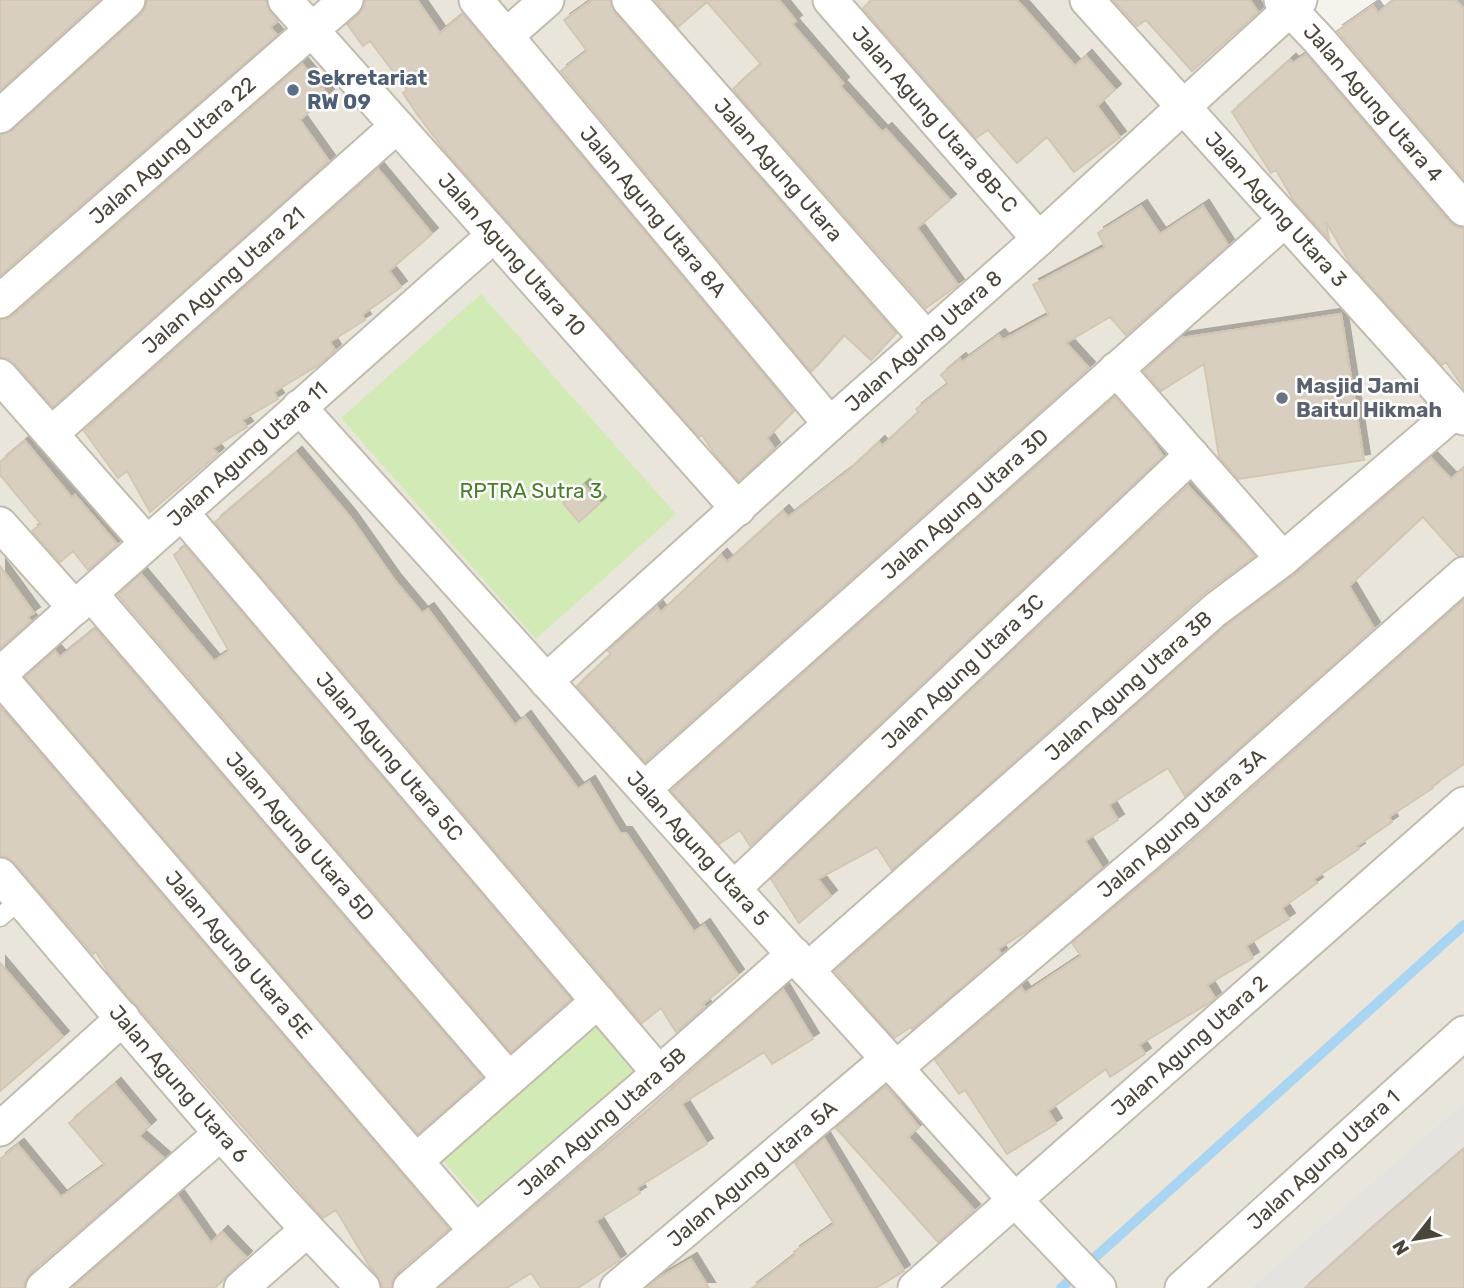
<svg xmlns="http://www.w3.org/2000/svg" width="1464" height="1288" viewBox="0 0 1464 1288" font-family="Rubik,sans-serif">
<defs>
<filter id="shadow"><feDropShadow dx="6" dy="-6" stdDeviation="0" flood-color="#0004"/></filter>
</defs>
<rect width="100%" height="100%" fill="#f6f3ec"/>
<path fill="#eae5da" d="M0,0h1290l174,201v901l-214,186h-1250z"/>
<path fill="#e6e2dd" d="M1464,1102v186h-214z"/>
<path fill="#d2eab5" d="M481,294l195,220 -140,125 -195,-221z
M595,1018l47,55 -156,137 -47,-54z"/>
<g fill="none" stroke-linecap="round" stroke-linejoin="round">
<path stroke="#a9d4f2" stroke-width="10" d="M1061,1288l403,-363"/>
</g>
<path fill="#d8cfc1" stroke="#d3c7b4" stroke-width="2" filter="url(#shadow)" d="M0,0h99l-99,90z
M147,0h119l4,12 8,9 -8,6 7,8 -277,240v-140l13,-5 128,-116 5,-7z
M365,0h52l23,33 23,-19 331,397 -27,27 7,10 -35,33 -25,-28 -12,-18 -3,2 -253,-285 -29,-38 -14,-21 4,-3 -37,-49 -7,5 -16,-22 12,-10 5,-7z
M592,0h18l5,13 281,320 -25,27 -27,-25 -33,37 -250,-301 26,-20 -23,-31z
M655,0h124l17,21 -4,3 51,59 -3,3 42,46 4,-3 64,71 -33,28 41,57 -32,23 -193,-219 28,-25 -54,-62 -29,25z
M872,0h145l58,66 11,-10 29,34 -18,16 23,31 -46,35 -27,-35 -30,26 -29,-33 -12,8 -113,-130z
M1113,0h137l8,12 -66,59 -46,-51 -9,6z
M1394,0h61l9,9v170l-127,-148 36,-25 5,7z
M1306,54l143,168 8,5 7,1v161l-18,-27 -4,3 -92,-102 -24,-41 3,17 -35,-38 -18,-31 -5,3 -39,-61 58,-52 3,3z
M302,64l26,31 -28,25 29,41 -276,246 -39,-44 -7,-5 -7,-1v-37l13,-4z
M378,169l54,65 -43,37 12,16 -39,28 3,5 -35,22 5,8 -18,16 -43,26 4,7 -36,21 5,7 -34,21 5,6 -68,58 -23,-41 -9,7 -34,-47z
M1141,206l19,28 43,-28 25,39 -102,90 -16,-18 -44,26 23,25 -444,394 -68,-76 34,-32 -3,-3 49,-44 4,5 60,-57 6,7 56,-51 5,6 60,-46 31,-29 3,4 37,-34 -3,-3 32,-25 -7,-9 19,-16 2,3 37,-27 4,5 46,-25 -16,-30 72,-38 -7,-14z
M1341,314l23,146 -126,19 -19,-22 -15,-93 -43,27 -17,-20 37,-33z
M1115,397l34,39 14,20 -413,390 -10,-16 -21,14 -48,-53z
M25,441l47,57 3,-3 42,49 -29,26 -15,-19 -13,11 -28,-31 9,-7 -41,-49v-13z
M296,453l55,65 45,64 26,31 6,-4 87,116 10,-8 53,72 11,-7 31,51h6l68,99 10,-7 34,50 -35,29 2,3 -29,25 -15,-24 -19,15 -427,-501z
M1431,458l20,21 13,-11v87l-6,1 -35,-39 -74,69 25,42 -189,168 -17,-28 -59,37 9,15 -33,21 17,27 -72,61 -32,20 3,5 -89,75 -1,-2 -17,11 -59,-67 392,-346 69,-51z
M584,485l16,18 -21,19 -16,-19z
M1188,486l67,70 -53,39 -310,275 -15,-23 -59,32 13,17 -32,27 -28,-44z
M185,546l386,453 -60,53 -393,-457 23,-21 73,87 15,-10 -55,-96z
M0,566l34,47 -6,4 3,4 -31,27z
M1464,600v164l-32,22 1,2 -44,29 3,5 -35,24 2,3 -45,30 3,4 -35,25 7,11 -43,27 7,12 -46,27 8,13 -6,5 -70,42 6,9 -35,23 -4,-8 -58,42 8,13 -49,30 -42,-64 -6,4 -24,-34 86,-73 4,6 56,-37 -9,-13 107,-89z
M95,629l387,448 -64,57 -393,-457 30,-26 5,6z
M0,707l449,522 -52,44 -5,8 -1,7h-9l-5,-13 -7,-8 -34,-57 -13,8 -175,-199 -39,-45 -13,-22 -3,2 -78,-91 -8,-6 -7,-1z
M0,963l63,74 -63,54z
M783,989l30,50 -41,25 -8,-12 -82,52 25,40 -70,44 3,5 -44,28 24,39 -42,28h-37l-10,-15 -24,15h-68l205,-174z
M115,1084l35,42 -11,10 25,22 -134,115 -5,8 -1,7h-24v-129l18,-14 43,52 44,-32 -36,-42z
M886,1086l33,41 -11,10 66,73 -36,32 -102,-114z
M824,1138l80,133 -28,17h-124l43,-33 -1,-3 40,-28 -39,-61z
M1464,1149v139h-159l66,-59z
M178,1196l33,47 11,-11 24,25 -31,31h-143z
M691,1259l18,29h-62l10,-9z"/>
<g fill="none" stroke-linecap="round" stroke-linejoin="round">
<defs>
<path id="service" d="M0,917l21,-18"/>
<g id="minor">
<path id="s1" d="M285,0l453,509"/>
<path id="s2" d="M476,0l354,424"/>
<path id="s3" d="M629,0l297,338"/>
<path id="s4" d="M830,0l209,239"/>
<path id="s5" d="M1087,0l377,418"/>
<path id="s6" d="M1281,0l38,40 145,169"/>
<path d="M506,36l41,-36"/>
<path d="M0,116l128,-116"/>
<path id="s7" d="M0,301l346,-301"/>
<path d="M1116,369l167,190"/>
<path d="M0,376l147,167"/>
<path id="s8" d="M299,407l716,793 84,88"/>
<path id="s9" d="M51,434l346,-308"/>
<path id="s10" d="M182,513l477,560"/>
<path d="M0,524l75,84"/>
<path id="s11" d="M91,594l418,485"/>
<path id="s12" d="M0,674l494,-439"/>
<path id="s13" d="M0,677l476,554"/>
<path id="s14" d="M546,681l284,-257 209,-185 261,-239"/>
<path id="s15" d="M644,789l641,-569"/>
<path id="s16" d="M0,875c119,139 235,281 363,413"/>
<path id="s17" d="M734,888l458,-433"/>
<path id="s18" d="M807,970l408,-360 68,-51 174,-149"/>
<path id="s19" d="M896,1068l275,-234 293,-260"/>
<path d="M0,1129l123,-111"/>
<path d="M416,1161l182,-160"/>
<path d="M43,1288l177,-154"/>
<path d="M241,1288l66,-58"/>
<path id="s20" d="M410,1288l249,-215 135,-119"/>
<path id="s21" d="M617,1288l271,-229"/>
<path id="s22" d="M915,1288l549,-484"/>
<path id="s23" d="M1182,1288l282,-255"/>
</g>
</defs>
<use href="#service" stroke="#c2bbae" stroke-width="21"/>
<use href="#minor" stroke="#c2bbae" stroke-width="37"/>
<use href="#service" stroke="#fff" stroke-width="18"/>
<use href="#minor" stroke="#fff" stroke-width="33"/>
</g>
<circle fill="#5c6f8a" stroke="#fff" stroke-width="2.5" cx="293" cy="90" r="7"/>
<circle fill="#6b7280" stroke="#fff" stroke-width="2.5" cx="1282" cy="398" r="7"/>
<g text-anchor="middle" stroke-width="5" stroke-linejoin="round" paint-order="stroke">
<g font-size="21" font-weight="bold" fill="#4e5e75" stroke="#fff" text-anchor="start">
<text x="307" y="85">Sekretariat<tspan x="307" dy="24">RW 09</tspan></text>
</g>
<g font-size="21" fill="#4b4439" stroke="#fff">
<text dy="7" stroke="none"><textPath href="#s6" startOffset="138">Jalan Agung Utara 4</textPath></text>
<text dy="7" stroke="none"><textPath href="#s4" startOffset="159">Jalan Agung Utara 8B-C</textPath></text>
<text dy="7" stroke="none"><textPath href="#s7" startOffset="229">Jalan Agung Utara 22</textPath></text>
<text dy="7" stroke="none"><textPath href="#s3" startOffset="226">Jalan Agung Utara</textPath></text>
<text dy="7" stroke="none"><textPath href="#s5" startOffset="282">Jalan Agung Utara 3</textPath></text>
<text dy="7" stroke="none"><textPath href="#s2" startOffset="276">Jalan Agung Utara 8A</textPath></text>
<text dy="7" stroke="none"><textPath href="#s1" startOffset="341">Jalan Agung Utara 10</textPath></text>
<text dy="7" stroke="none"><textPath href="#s9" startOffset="231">Jalan Agung Utara 21</textPath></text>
<text dy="7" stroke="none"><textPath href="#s14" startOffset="508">Jalan Agung Utara 8</textPath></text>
<text dy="7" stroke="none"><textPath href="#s12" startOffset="331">Jalan Agung Utara 11</textPath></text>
<text dy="7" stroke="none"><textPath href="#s15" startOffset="429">Jalan Agung Utara 3D</textPath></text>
<text dy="7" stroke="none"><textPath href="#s17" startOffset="315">Jalan Agung Utara 3C</textPath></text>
<text dy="7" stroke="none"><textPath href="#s18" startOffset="429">Jalan Agung Utara 3B</textPath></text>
<text dy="7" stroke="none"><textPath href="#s10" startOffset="320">Jalan Agung Utara 5C</textPath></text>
<text dy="7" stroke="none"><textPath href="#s19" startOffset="376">Jalan Agung Utara 3A</textPath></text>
<text dy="7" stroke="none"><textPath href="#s11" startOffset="320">Jalan Agung Utara 5D</textPath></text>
<text dy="7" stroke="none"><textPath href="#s8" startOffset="595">Jalan Agung Utara 5</textPath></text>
<text dy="7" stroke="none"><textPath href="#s13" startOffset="366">Jalan Agung Utara 5E</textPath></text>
<text dy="7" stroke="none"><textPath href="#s22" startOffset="366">Jalan Agung Utara 2</textPath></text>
<text dy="7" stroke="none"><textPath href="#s16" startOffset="275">Jalan Agung Utara 6</textPath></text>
<text dy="7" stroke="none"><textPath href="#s20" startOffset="254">Jalan Agung Utara 5B</textPath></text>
<text dy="7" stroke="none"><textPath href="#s23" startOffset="191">Jalan Agung Utara 1</textPath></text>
<text dy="7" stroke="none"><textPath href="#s21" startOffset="177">Jalan Agung Utara 5A</textPath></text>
</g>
<g font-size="21" font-weight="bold" fill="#5b616d" stroke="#fff" text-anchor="start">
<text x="1296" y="393">Masjid Jami<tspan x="1296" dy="24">Baitul Hikmah</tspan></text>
</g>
<g font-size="21" fill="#4a7f2a" stroke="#fff">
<text x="531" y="498">RPTRA Sutra 3</text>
</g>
</g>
<g transform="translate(1415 1239) rotate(239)" stroke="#ffffff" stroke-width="5" paint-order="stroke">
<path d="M0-5L12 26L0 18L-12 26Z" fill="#4b4439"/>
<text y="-10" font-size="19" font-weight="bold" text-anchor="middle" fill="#4b4439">N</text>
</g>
</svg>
